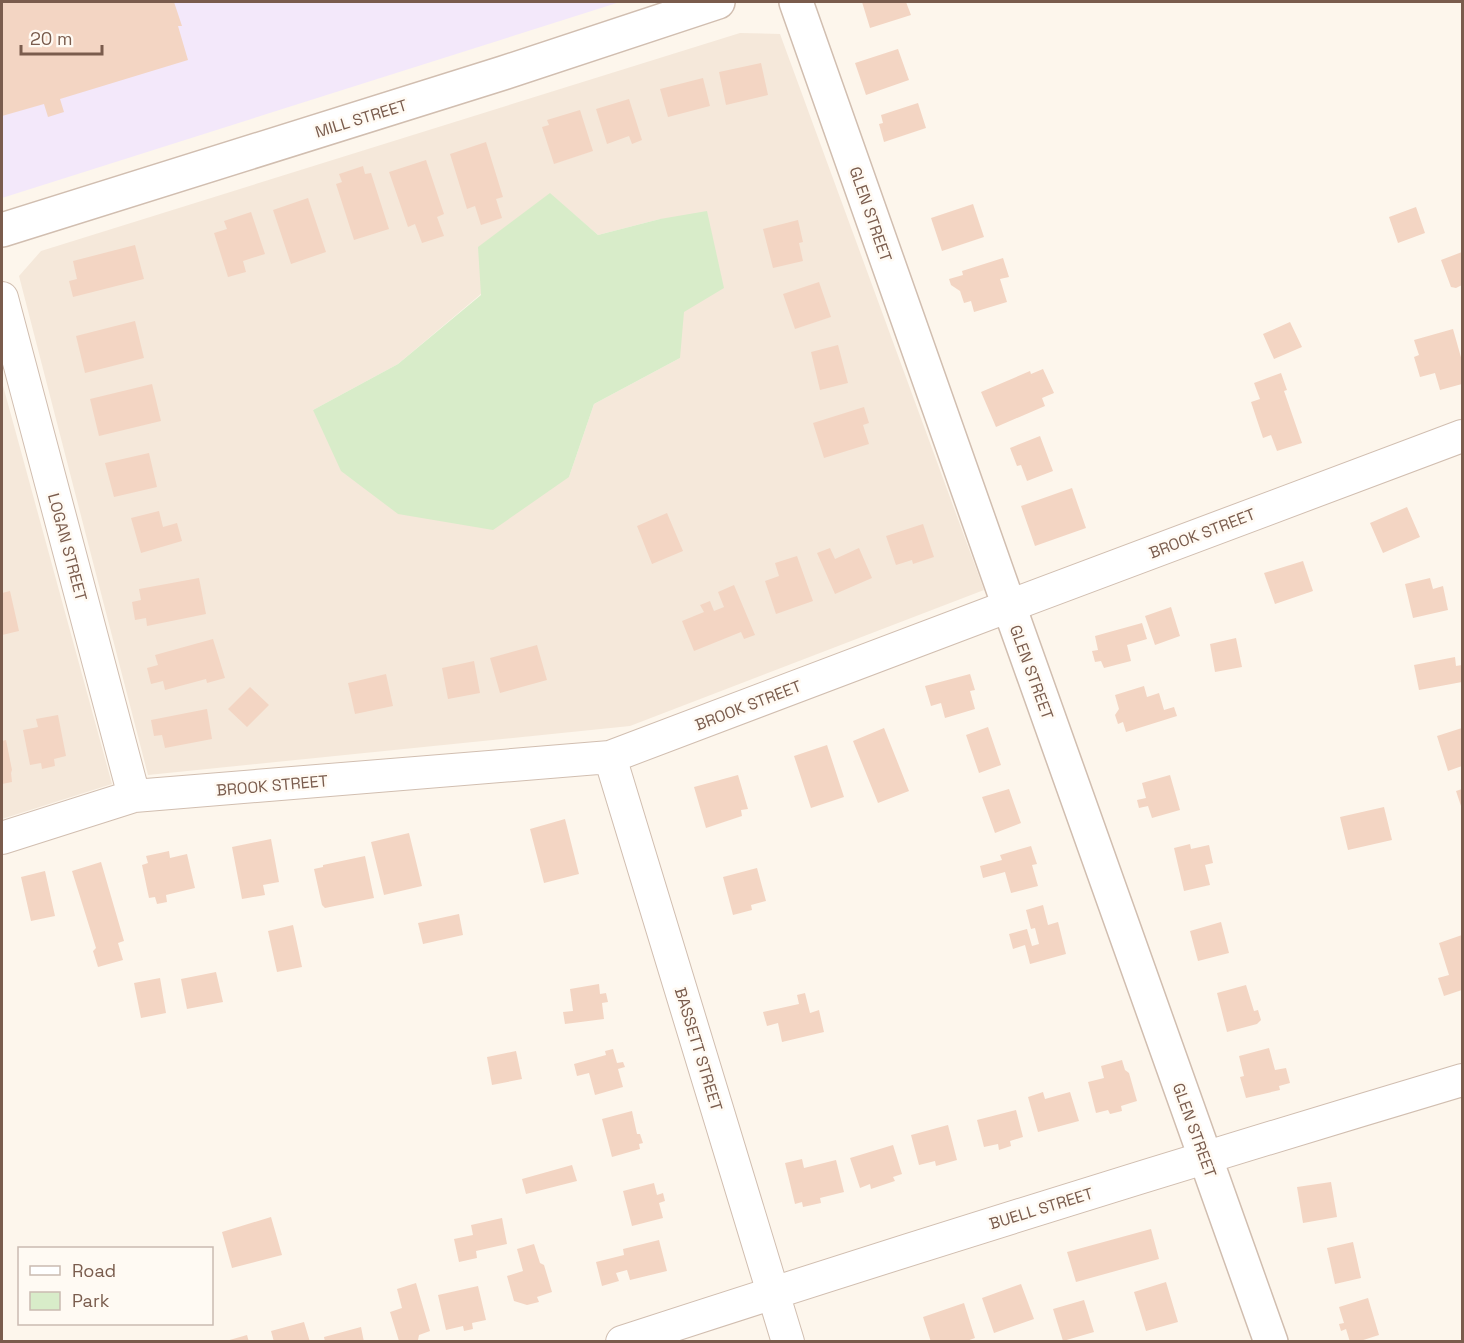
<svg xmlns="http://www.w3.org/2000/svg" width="1464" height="1343" viewBox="0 0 1464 1343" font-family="'Space Grotesk',sans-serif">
<rect width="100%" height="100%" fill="#fdf6ec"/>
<path fill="#f5e8da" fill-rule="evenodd" d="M740,33l40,1 204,556 -354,136 -482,49 -129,-499 22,-25zM550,194l48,41 62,-16 20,139 -86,46 -25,73 -256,-67 85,-46 83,-70z
M2,382l110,402 -110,35z"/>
<path fill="#f3e8fa" d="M2,2h618l-618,196z"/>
<path fill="#d8ecc9" d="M550,193l48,42 62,-16 47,-8 17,77 -40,24 -4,46 -86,46 -25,73 -76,53 -95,-16 -57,-43 -28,-61 85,-46 83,-69 -3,-48z"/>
<path fill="#f3d5c3" d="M2,2h172l8,24h-4l10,34 -128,39 4,13 -16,5 -4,-13 -42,12z
M862,2h44l5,13 -41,13z
M898,49l11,31 -43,15 -11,-32z
M761,63l7,32 -42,10 -7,-33z
M703,78l7,28 -42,11 -8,-28z
M629,99l13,41 -10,4 -3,-8 -22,8 -11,-35z
M918,103l8,25 -42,14 -5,-18 4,-1 -2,-8z
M580,110l13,41 -39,13 -12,-37 7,-2 -2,-5z
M486,142l17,55 -7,2 6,19 -21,7 -6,-19 -8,3 -17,-55z
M426,160l18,54 -7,3 7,19 -22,7 -7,-19 -7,3 -19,-55z
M363,166l2,8 6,-1 18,56 -35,11 -18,-56 6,-2 -3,-8z
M308,198l18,54 -35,12 -18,-54z
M973,204l11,33 -42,14 -11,-33z
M1416,207l9,26 -27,10 -9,-26z
M251,212l14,42 -22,7 3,11 -18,5 -14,-44 13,-4 -3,-8z
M798,220l5,22 -4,1 4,18 -30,7 -10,-39z
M135,245l9,34 -71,18 -4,-16 8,-2 -4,-18z
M1462,252v33l-6,3 -5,-1 -10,-27z
M1003,258l6,19 -9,2 7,23 -33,10 -3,-11 -7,2 -4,-12 -9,-6 -2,-6 14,-4 -1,-4z
M819,282l12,35 -36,12 -12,-35z
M135,321l9,37 -59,15 -9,-37z
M1290,322l12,25 -28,12 -11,-25z
M1453,329l9,32v23l-22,6 -5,-17 -15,4 -6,-20 5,-2 -5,-15z
M838,345l10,38 -28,7 -9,-38z
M1043,369l11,24 -12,5 3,8 -49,21 -15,-35 49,-21 1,3z
M1281,373l6,17 -3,1 18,52 -25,8 -6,-16 -8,3 -12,-36 9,-3 -6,-16z
M152,384l9,37 -62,15 -9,-37z
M864,407l5,16 -6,2 6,19 -45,14 -11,-35z
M1040,436l13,35 -26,10 -6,-16 -4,1 -7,-18z
M149,453l8,34 -43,10 -9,-34z
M1072,488l14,40 -51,18 -14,-40z
M1407,507l13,30 -37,16 -13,-30z
M159,511l4,16 14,-4 5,18 -41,12 -10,-35z
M667,513l16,38 -31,13 -15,-38z
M923,524l11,33 -21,7 -1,-4 -16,5 -10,-29z
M830,548l5,11 24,-11 13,30 -37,16 -18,-41z
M797,556l16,45 -37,13 -11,-33 14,-5 -4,-13z
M1303,561l10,30 -38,13 -11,-31z
M199,578l7,36 -59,12 -1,-8 -11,2 -3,-18 9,-2 -2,-11z
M1430,578l3,11 10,-3 5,24 -35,8 -8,-34z
M734,585l21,50 -11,4 -3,-7 -47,19 -12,-30 22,-9 -4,-7 10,-4 4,10 10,-4 -6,-15z
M10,591l9,40 -17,4v-42z
M1171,607l9,29 -25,9 -10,-29z
M1142,623l5,16 -20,6 4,16 -27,7 -3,-7 -6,1 -3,-11 6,-1 -3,-14z
M1236,638l6,29 -27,5 -5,-28z
M213,639l12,39 -18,5 -1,-4 -41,11 -2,-9 -12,3 -4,-16 11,-3 -3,-10z
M537,645l10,35 -47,13 -10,-35z
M1455,657l1,9 6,-1v17l-43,8 -5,-25z
M474,661l6,32 -32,6 -6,-31z
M386,674l7,32 -38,8 -7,-31z
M970,674l5,16 -5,1 5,18 -30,9 -4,-15 -10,3 -6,-20z
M1144,686l3,11 12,-4 5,17 10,-3 3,9 -51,16 -3,-10 -5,2 -3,-9 4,-6 -4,-14z
M250,687l19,18 -22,22 -19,-18z
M207,709l5,30 -47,9 -3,-13 -8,1 -3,-16z
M58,715l8,41 -12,3 1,7 -13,3 -1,-6 -11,2 -7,-35 15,-3 -2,-8z
M988,727l13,38 -22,8 -13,-38z
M884,728l25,63 -31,12 -25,-62z
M1462,728v38l-14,5 -11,-35z
M6,740l6,30 -1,3 1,9 -10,2v-43z
M827,745l17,52 -33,11 -17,-52z
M738,775l10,34 -7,1 1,6 -36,12 -12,-41z
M1170,775l10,35 -28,8 -4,-12 -9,2 -2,-8 9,-2 -4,-15z
M1009,789l12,34 -26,10 -13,-36z
M1462,789v20l-6,-18z
M1384,807l8,33 -44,10 -8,-33z
M565,819l14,55 -35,9 -14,-54z
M409,833l13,53 -38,9 -13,-53z
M271,839l8,43 -16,3 2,10 -23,4 -10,-52z
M1190,844l1,5 18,-4 4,18 -8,2 5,20 -26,6 -10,-43z
M1031,846l6,18 -5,1 6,21 -27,7 -6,-21 -22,6 -3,-12 22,-6 -2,-5z
M169,851l1,7 17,-4 8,34 -29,7 1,7 -10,2 -2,-7 -6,1 -7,-33 6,-2 -2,-7z
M365,856l9,42 -49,10 -3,-3 -8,-36 9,-2v-2z
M101,862l23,79 -6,2 5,17 -25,7 -5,-16 3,-3 -24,-77z
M757,868l9,33 -15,4 1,5 -19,5 -10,-38z
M45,871l10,45 -24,5 -10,-44z
M1043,905l5,20 10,-3 8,32 -36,10 -5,-19 -12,4 -4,-15 18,-5 5,17 7,-2 -4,-16 -4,1 -5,-19z
M459,914l4,21 -40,9 -5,-21z
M1221,922l8,31 -31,8 -8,-30z
M293,925l9,42 -25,5 -9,-41z
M1462,935v55l-18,6 -6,-18 11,-3 -10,-32z
M216,972l7,30 -36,7 -6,-30z
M160,978l6,35 -25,5 -7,-35z
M599,984l1,10 6,-1 2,9 -6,1 2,16 -39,5 -2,-12 10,-1 -3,-22z
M1246,985l8,26 4,-1 3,10 -4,4 -30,8 -10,-39z
M805,993l5,20 9,-3 5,22 -42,10 -4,-19 -11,3 -4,-14 36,-8 -2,-9z
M1269,1048l6,22 11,-2 4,15 -11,3 1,4 -34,8 -6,-21 4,-1 -5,-20z
M613,1049l4,14 6,-1 2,5 -7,2 5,18 -28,8 -6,-22 -12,3 -3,-12 32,-9 -1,-4z
M516,1051l6,28 -30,6 -5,-28z
M1122,1060l3,10 4,3 8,28 -16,5 1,5 -12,3 -2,-4 -12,3 -8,-31 16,-4 -3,-12z
M1043,1092l2,7 25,-7 9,29 -41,11 -10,-35z
M1016,1110l7,27 -13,4 1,5 -12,4 -1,-6 -14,3 -7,-27z
M632,1111l5,23h3l3,9 -4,1 1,5 -28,8 -10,-38z
M948,1125l9,35 -21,6 -1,-5 -16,4 -8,-30z
M893,1145l9,29 -9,3 2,4 -24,8 -1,-5 -10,4 -10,-30z
M802,1159l2,9 32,-8 8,32 -24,6 1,5 -18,4 -1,-5 -7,2 -10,-41z
M572,1165l5,16 -51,13 -4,-15z
M1331,1182l6,35 -34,6 -6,-36z
M654,1183l3,12 6,-2 2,8 -6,2 4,15 -31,8 -9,-35z
M271,1217l11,38 -50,13 -10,-36z
M502,1218l5,26 -31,7 1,7 -18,4 -5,-23 19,-4 -2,-10z
M1151,1229l8,30 -83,23 -9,-30z
M659,1240l8,31 -37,9 -3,-10 -11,3 3,8 -17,5 -6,-24 28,-7 -1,-6z
M1353,1242l8,36 -26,6 -8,-36z
M534,1244l6,19 4,2 8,27 -15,5 2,5 -12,3 -13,-4 -7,-25 16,-5 -6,-22z
M1166,1282l12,40 -32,9 -12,-39z
M416,1283l14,48 -11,4 -1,5 -4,2 -15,-1 -9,-29 12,-4 -5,-19z
M1021,1284l13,35 -40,14 -12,-35z
M478,1286l8,34 -14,3 1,6 -9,2 -1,-5 -17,4 -8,-35z
M1368,1298l11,37 -22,7h-7l-4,-13 -5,2 -2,-7 5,-1 -5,-16z
M1084,1300l10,32 -31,9 -10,-32z
M964,1303l11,35 -11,4h-33l-8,-25z
M304,1322l6,20h-36l-3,-11z
M361,1327l3,15h-39l-1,-5z
M247,1335l2,7h-23v-1z"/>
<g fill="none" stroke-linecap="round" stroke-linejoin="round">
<defs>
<path id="minor" d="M2,298l132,498
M610,757l178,585
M2,838l132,-42 476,-39 399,-151 453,-170
M622,1342c279,-91 559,-178 840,-262"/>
<path id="tertiary" d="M796,2l213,604 262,736
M2,230l501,-157 215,-71"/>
</defs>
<use href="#minor" stroke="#d1beb0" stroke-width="34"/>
<use href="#tertiary" stroke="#d1beb0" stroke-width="36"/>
<use href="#minor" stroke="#fff" stroke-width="32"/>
<use href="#tertiary" stroke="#fff" stroke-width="33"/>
</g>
<g text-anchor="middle" stroke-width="5" stroke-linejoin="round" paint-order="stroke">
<g font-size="16" fill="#7a5c4d" stroke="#fffaf3">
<text transform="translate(361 118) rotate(-17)" y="6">MILL STREET</text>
<text transform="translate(871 214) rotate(71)" y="6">GLEN STREET</text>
<text transform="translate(1202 533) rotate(-21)" y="6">BROOK STREET</text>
<text transform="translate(68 547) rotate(75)" y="6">LOGAN STREET</text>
<text transform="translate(1032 672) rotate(70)" y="6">GLEN STREET</text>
<text transform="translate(748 705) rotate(-21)" y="6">BROOK STREET</text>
<text transform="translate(272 785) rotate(-5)" y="6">BROOK STREET</text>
<text transform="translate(699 1049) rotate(73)" y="6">BASSETT STREET</text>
<text transform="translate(1195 1130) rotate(70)" y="6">GLEN STREET</text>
<text transform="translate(1041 1208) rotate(-17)" y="6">BUELL STREET</text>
</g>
</g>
<rect width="1464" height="1343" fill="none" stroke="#7a5c4d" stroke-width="6"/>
<rect x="18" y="1247" width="195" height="78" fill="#fffaf3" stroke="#cabbb1" stroke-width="1.5"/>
<rect x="30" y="1266" width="30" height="9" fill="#ffffff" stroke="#cabbb1" stroke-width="1.5"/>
<text x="72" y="1277" font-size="18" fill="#7a5c4d">Road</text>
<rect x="30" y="1292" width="30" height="18" fill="#d8ecc9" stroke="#cabbb1" stroke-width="1.5"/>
<text x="72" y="1307" font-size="18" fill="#7a5c4d">Park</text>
<path d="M21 45v9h81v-9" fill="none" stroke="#7a5c4d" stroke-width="3"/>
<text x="30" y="45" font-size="18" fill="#7a5c4d" stroke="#fffaf3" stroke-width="4.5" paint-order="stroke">20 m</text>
</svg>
